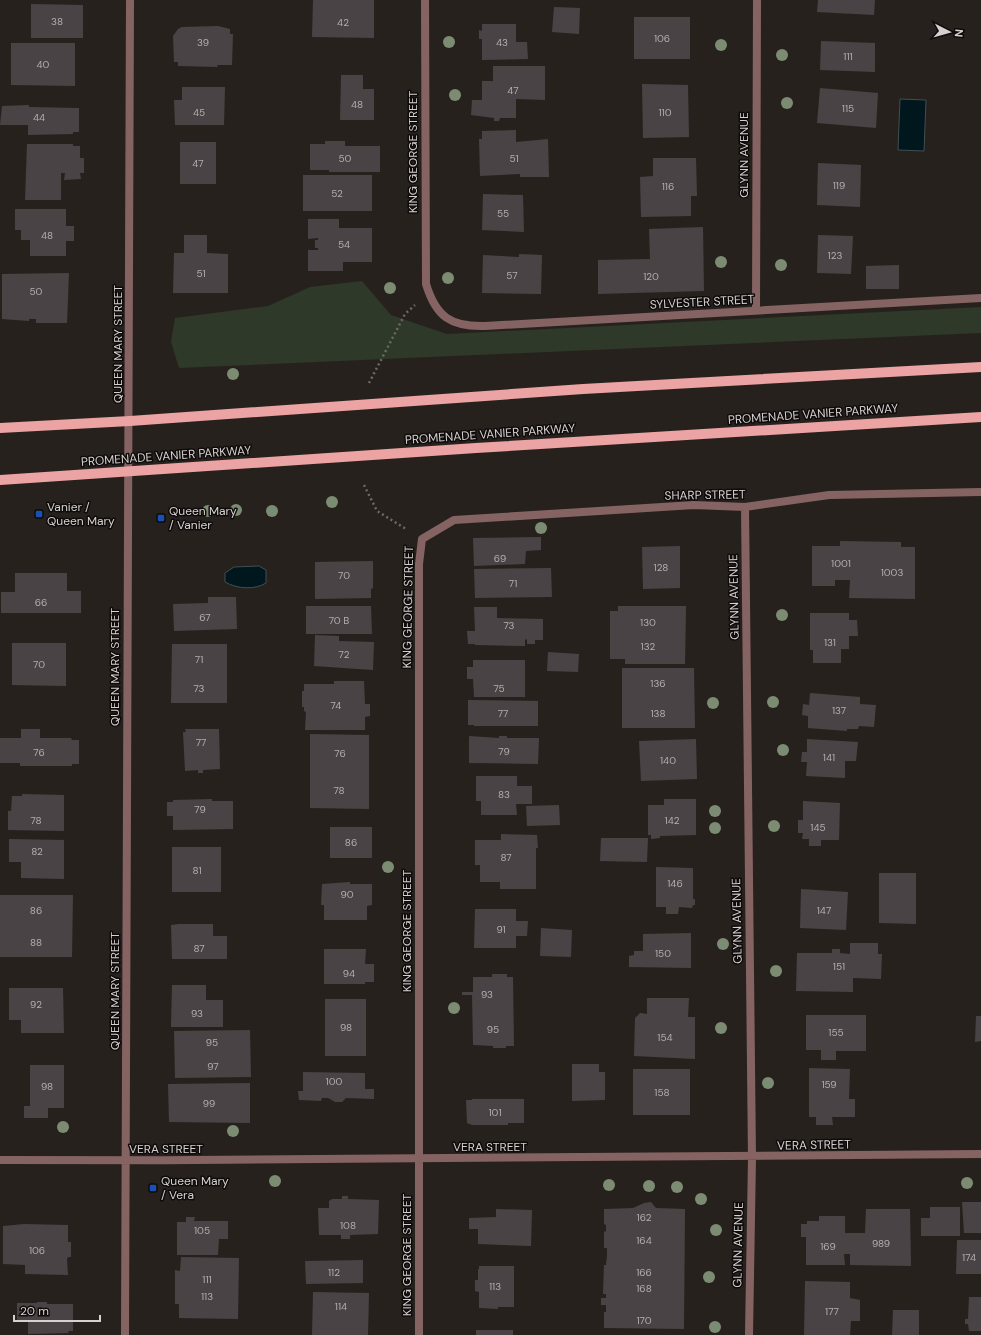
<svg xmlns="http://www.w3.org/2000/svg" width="981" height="1335" viewBox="0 0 981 1335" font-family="'DM Sans',sans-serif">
<rect width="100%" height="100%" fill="#27211e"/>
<path fill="#2e392a" d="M362,281l29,34 56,19 534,-27v26l-802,35 -8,-26 4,-24 93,-12 42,-19z"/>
<path fill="#00171d" stroke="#404f53" d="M900,99l26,1 -2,51 -26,-1z
M259,566l7,4v13c-11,7 -29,6 -41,-1v-9l9,-6z"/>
<path fill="#4a4345" d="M313,0h61v38l-62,-1z
M818,0h57l-1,15 -57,-3z
M31,4l52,1v33h-52z
M554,7l26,1 -1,26 -27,-2z
M634,17h56v42h-56z
M482,24h34v18h11l1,17 -46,1v-21h-3v-9l3,1z
M218,26l12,3v5h3l-1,31h-15l1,2 -40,-1v-4h-4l-1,-26 5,-7 4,-2z
M821,41l54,2v29l-55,-2z
M11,43h64v43l-64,-1z
M493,66h52v34l-29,-1v19h-16l-1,3h-5v-3l-23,-3 1,-15h10v-19h11z
M341,75h22v14h11v31h-34z
M642,84l46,1 1,52 -46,1z
M182,87h43l-1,38h-49l-1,-25h8z
M820,88l58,5 -2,35 -59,-5z
M29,105v2l50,1v24h-6v2l-45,1v-10h-28l2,-19z
M516,130v12l32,-3 1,38h-29v-3l-40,2 -1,-37h3v-8z
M325,141h20v5h35v26h-51v-2h-19v-26h15z
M180,142h36v42h-36z
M27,144h46v2h7v12h4v15h-4l1,6 -17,1 1,-7h-4v27h-36z
M653,158h43l1,38h-6v20l-50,1 -1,-40 13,-1z
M818,163l43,2 -1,42 -43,-2z
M303,175h69v36h-69z
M483,194l40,1 1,37 -42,-2z
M15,209h51v17h8v15h-8v15h-36v-16h-9v-10h-6z
M308,219h31v9h33v34h-29v9h-35v-21h10v-2h-3v-8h3v-2l-10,1z
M703,227l1,64 -106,3v-34l52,-1 -1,-30z
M184,235h23v18l21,1v39h-55l1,-40h10z
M818,235l35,1 -2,38 -34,-1z
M519,254l23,1 -1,39 -59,-1 1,-38 36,2z
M899,265v24h-33v-23z
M69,273l-2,50h-31v-4h-7v2l-27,-2v-45z
M541,537v13l-15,1 -1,13 -51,2 -1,-28z
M840,541l61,1v5h14v52l-66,-1 1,-18h-15v6h-23v-40h28z
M680,546v42l-37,1 -1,-42z
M373,561v27l-2,1v9l-56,1v-37z
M551,568l1,29 -77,1 -1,-29z
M15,573h52v18h14v22h-80v-21h14z
M208,597h28l1,32 -63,2 -1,-27 35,-1z
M306,606h65l1,28h-66z
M618,606h68l-1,58h-60v-5h-15v-48h8z
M474,607h23v11l46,1v21h-8v4h-8v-5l-2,1v6l-50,-1v-1h-7l-1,-13h8z
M810,613h39v7h8l1,16h-9v13h-8v14h-28v-13h-3z
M315,635l24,1v5l35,1 -1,28 -59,-4z
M12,643h54v43l-54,-1z
M172,644h55v59h-56z
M548,652l31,2 -1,18 -31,-1z
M473,660h52v37h-51l-1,-18h-6v-12h6z
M622,668h72l1,60h-73z
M334,681h30l1,23h5v12l-5,1v13h-60l1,-18 -2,-1v-4h-2v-16h2v-7h30z
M810,693l50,4v7l16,1 -2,22 -15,-1 -1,3h-11v2l-39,-3v-12l-6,-1 1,-11 6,1z
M468,700l70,1v25h-64v-1h-6z
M21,729h19v9h31l1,2h7v24h-7v2h-52v-3h-20v-25h21z
M185,729h34l1,40 -17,1v3h-5v-3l-13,1 -2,-39h3z
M310,734l59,1v74l-59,-1z
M469,736l30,2v-2h8v2h32l-1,26 -69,-1z
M696,739l1,40 -56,2 -2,-40z
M807,739l51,3 -2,19h-11v17l-39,-2 1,-14h-6l1,-10h5z
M476,776h41v10h15v18h-16l1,11h-36v-14h-5z
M22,794l42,1v36l-56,-1v-19h3l1,-15h10z
M212,799v2h21v28l-60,1v-14h-6v-14h6v-2z
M664,799h32v36l-36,1v2l-9,1v-4h-3v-30h16z
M803,801l37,2 -1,37h-18v6h-12v-7h-7l1,-6h-5v-13h5z
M559,805l1,20 -33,1 -1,-20z
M330,827h42v31h-42z
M501,834l36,1 1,13h-2v41h-36v-7h-20v-17h-5v-25h26z
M601,838h47l-1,24 -47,-1z
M9,839l55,1v39l-43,-1v-16h-12z
M172,847h49v45h-49z
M656,867l37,1v31h2v6h-2l-1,3 -13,-1 -1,7h-12v-7h-10z
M879,873h37v51l-37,-1z
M350,882v2h22v21l-5,1v14h-43v-15h-3l1,-21z
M801,889l47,3 -2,38 -46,-2z
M0,895h73l-1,62h-72z
M475,909h41v12h12l-1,15h-11v12h-42z
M179,924h34v12h14v23h-55l-1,-34z
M541,928l31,2 -1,27 -31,-1z
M691,933v35l-62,-1v-11l5,-1v-4h9v-17z
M850,943h28v11h4l-1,25 -28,-1v14l-57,-1 1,-38h35v-4h8v4l10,1z
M324,949h42l-1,15h9v18h-9v2h-41z
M492,974h15v3h6l1,69h-8v2h-13v-2l-20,-1 -1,-50h-10v-3h11v-15h19z
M172,985h34v15h17v27h-52z
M9,988h54l1,45h-43v-13h-12z
M647,998h42l-1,19h7v42l-61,-3 1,-38 5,-5 7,1z
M325,999h41v57h-41z
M806,1015h60v36h-30v9h-15v-10h-15z
M976,1016h5v25l-6,1z
M250,1030l1,47 -76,1 -1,-47z
M572,1064h27v8h6v28l-33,1z
M30,1065h34v43h-16v10h-24v-12h6z
M809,1068l41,1 -1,30h6v18h-23l1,8h-17v-8h-7z
M633,1069h57v46h-57z
M303,1072l62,1v16h9v10l-28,-1 -4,4h-7l-7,-4h-6l-1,3 -22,-1 -1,-9h5z
M250,1083v40l-81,-1 -1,-38z
M472,1099h52v24h-16v2h-36l-5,-2 -1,-23h6z
M342,1196h6v3l31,1 -1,34 -28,1v4h-9v-4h-22l-1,-27h11v-7l3,-2h10z
M651,1202l5,6 29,1 -1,120 -80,-1v-16h2v-7h-5v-7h5v-4h-3l1,-29h2l1,-9v-8h-3v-17l2,1v-7l-2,-1v-15l29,-1 11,-5z
M962,1202h19v31h-17z
M930,1207h30v29h-39v-18h9z
M496,1209l36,1 -1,36 -53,-2v-15h-9v-11l27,-1z
M866,1209h44l1,57 -61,-1v-11h-6l1,11h-39v-28h-5v-13h6v-3h12v-5h26v17h20z
M186,1217h9l-1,4h34v18h-9l-1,16h-41v-33h9z
M24,1224l44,1v17h3v15h-3l-1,2 1,16 -43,-1v-9l-22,-1v-38z
M957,1240h24v34h-25z
M181,1257l58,1 -1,61 -59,-1v-14h-4v-34l5,1z
M363,1260v23l-57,1 -1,-23z
M479,1266h35v41h-16v2l-19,-1v-16l-4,-1v-11h3v-11h1z
M805,1281l45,1v16l10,2v21h-9l-1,14h-46z
M313,1292l56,1 -1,42h-56z
M969,1297h12v34h-12l-1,-7h-3v-5h3z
M37,1302h10v2h26v27h-5l1,2 -41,1v-14h-11v-17h20z
M893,1310h26v25h-27z
M476,1330h37v5h-37z"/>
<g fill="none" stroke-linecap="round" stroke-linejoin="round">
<path stroke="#6e6866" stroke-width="2.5" stroke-dasharray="2 3" stroke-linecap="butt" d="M369,383l36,-69 10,-9
M364,485l13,26 29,18"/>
<path stroke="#866363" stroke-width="8" d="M425,0l1,284c10,33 25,43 59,42l496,-28
M756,310l1,-310
M745,507l7,651 -3,177
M0,1160c327,1 654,-1 981,-6
M125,1335l5,-1335
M419,1335v-771l3,-25 32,-19 240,-15 51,2 84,-12 152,-3"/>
<path stroke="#eca3a3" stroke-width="10" d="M0,428l130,-7 453,-32 398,-22
M0,480l476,-32 505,-31"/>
</g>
<g fill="#7c8c72">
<circle cx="449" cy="42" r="6"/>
<circle cx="721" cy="45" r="6"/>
<circle cx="782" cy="55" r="6"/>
<circle cx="455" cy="95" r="6"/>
<circle cx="787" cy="103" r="6"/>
<circle cx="721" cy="262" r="6"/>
<circle cx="781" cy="265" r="6"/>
<circle cx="448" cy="278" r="6"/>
<circle cx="390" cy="288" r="6"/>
<circle cx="233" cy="374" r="6"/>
<circle cx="332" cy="502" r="6"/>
<circle cx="236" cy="510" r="6"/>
<circle cx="208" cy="511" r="6"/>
<circle cx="272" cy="511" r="6"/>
<circle cx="541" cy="528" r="6"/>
<circle cx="782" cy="615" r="6"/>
<circle cx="773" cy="702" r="6"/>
<circle cx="713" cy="703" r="6"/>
<circle cx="783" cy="750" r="6"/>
<circle cx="715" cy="811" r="6"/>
<circle cx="774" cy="826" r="6"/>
<circle cx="715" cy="828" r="6"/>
<circle cx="388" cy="867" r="6"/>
<circle cx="723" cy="944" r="6"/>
<circle cx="776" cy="971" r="6"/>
<circle cx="454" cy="1008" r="6"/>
<circle cx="721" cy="1028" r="6"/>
<circle cx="768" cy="1083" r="6"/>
<circle cx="63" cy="1127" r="6"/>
<circle cx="233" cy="1131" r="6"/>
<circle cx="275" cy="1181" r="6"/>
<circle cx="967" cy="1183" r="6"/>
<circle cx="609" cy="1185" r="6"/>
<circle cx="649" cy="1186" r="6"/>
<circle cx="677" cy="1187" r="6"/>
<circle cx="701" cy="1199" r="6"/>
<circle cx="716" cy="1230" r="6"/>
<circle cx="709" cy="1277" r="6"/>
<circle cx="715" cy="1327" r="6"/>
</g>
<g fill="#1a4fb4" stroke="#0e0b0a" stroke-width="1.5">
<rect x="35" y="510" width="8" height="8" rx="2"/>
<rect x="157" y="514" width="8" height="8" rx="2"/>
<rect x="149" y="1184" width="8" height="8" rx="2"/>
</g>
<g text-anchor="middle" stroke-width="3" stroke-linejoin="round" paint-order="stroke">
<g font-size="10" fill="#b3aead">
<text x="57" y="25">38</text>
<text x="343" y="26">42</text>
<text x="662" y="42">106</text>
<text x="203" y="46">39</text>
<text x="502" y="46">43</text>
<text x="848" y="60">111</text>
<text x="43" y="68">40</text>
<text x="513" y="94">47</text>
<text x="357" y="108">48</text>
<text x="848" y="112">115</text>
<text x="199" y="116">45</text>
<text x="665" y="116">110</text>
<text x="39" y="121">44</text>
<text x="345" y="162">50</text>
<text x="514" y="162">51</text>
<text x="198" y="167">47</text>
<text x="839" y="189">119</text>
<text x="668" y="190">116</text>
<text x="337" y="197">52</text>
<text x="503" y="217">55</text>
<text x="47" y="239">48</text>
<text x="344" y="248">54</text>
<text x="835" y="259">123</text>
<text x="201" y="277">51</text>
<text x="512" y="279">57</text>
<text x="651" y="280">120</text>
<text x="36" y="295">50</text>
<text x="500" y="562">69</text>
<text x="841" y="567">1001</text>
<text x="661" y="571">128</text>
<text x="892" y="576">1003</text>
<text x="344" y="579">70</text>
<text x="513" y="587">71</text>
<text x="41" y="606">66</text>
<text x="205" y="621">67</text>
<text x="339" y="624">70 B</text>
<text x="648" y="626">130</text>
<text x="509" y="629">73</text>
<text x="830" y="646">131</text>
<text x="648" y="650">132</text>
<text x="344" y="658">72</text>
<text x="199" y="663">71</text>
<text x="39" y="668">70</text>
<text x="658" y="687">136</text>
<text x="199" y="692">73</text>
<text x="499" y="692">75</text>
<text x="336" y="709">74</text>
<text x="839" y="714">137</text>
<text x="503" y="717">77</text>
<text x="658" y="717">138</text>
<text x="201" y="746">77</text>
<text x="504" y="755">79</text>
<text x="39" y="756">76</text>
<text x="340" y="757">76</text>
<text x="829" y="761">141</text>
<text x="668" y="764">140</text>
<text x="339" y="794">78</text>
<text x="504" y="798">83</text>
<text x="200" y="813">79</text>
<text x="36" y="824">78</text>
<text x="672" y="824">142</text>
<text x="818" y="831">145</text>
<text x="351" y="846">86</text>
<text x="37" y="855">82</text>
<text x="506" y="861">87</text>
<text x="197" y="874">81</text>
<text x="675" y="887">146</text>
<text x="347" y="898">90</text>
<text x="36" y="914">86</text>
<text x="824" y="914">147</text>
<text x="501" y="933">91</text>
<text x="36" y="946">88</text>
<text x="199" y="952">87</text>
<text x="663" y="957">150</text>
<text x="839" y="970">151</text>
<text x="349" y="977">94</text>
<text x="487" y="998">93</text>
<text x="36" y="1008">92</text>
<text x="197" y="1017">93</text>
<text x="346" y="1031">98</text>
<text x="493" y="1033">95</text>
<text x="836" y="1036">155</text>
<text x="665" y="1041">154</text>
<text x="212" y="1046">95</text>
<text x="213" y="1070">97</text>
<text x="334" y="1085">100</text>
<text x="829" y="1088">159</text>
<text x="47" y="1090">98</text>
<text x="662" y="1096">158</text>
<text x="209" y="1107">99</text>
<text x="495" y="1116">101</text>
<text x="644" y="1221">162</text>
<text x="348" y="1229">108</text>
<text x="202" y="1234">105</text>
<text x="644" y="1244">164</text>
<text x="881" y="1247">989</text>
<text x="828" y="1250">169</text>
<text x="37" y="1254">106</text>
<text x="969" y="1261">174</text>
<text x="334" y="1276">112</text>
<text x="644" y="1276">166</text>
<text x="207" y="1283">111</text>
<text x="495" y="1290">113</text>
<text x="644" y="1292">168</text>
<text x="207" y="1300">113</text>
<text x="341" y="1310">114</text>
<text x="832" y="1315">177</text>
<text x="644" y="1324">170</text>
</g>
<g font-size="12" fill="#d6d1d0" stroke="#0e0b0a">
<text transform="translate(413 152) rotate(-90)" y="4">KING GEORGE STREET</text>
<text transform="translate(744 155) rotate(-90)" y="4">GLYNN AVENUE</text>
<text transform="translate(702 302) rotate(-3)" y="4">SYLVESTER STREET</text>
<text transform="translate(118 344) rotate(-90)" y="4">QUEEN MARY STREET</text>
<text transform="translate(813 414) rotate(-4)" y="4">PROMENADE VANIER PARKWAY</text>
<text transform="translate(490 434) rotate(-4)" y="4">PROMENADE VANIER PARKWAY</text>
<text transform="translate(166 456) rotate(-4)" y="4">PROMENADE VANIER PARKWAY</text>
<text transform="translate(705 495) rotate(-1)" y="4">SHARP STREET</text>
<text transform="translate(734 597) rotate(-91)" y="4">GLYNN AVENUE</text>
<text transform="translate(408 607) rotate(-89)" y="4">KING GEORGE STREET</text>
<text transform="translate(115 667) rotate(-90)" y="4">QUEEN MARY STREET</text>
<text transform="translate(737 921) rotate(-91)" y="4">GLYNN AVENUE</text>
<text transform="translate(407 931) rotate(-90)" y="4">KING GEORGE STREET</text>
<text transform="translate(115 991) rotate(-90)" y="4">QUEEN MARY STREET</text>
<text transform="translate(814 1145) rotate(-1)" y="4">VERA STREET</text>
<text x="490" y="1151">VERA STREET</text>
<text x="166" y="1153">VERA STREET</text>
<text transform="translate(738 1245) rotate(-89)" y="4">GLYNN AVENUE</text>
<text transform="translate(407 1255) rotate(-90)" y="4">KING GEORGE STREET</text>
</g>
<g font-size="12" fill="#d6d1d0" stroke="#0e0b0a" text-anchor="start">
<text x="47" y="511">Vanier /<tspan x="47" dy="14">Queen Mary</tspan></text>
<text x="169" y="515">Queen Mary<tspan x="169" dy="14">/ Vanier</tspan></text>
<text x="161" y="1185">Queen Mary<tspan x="161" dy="14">/ Vera</tspan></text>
</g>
</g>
<g transform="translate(949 32) rotate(96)" stroke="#0e0b0a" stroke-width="3" paint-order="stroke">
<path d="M0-3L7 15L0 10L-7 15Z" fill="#d6d1d0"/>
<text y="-6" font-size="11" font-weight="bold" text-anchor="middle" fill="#d6d1d0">N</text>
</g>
<path d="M14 1315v6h86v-6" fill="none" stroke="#d6d1d0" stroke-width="2"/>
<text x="20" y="1315" font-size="12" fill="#d6d1d0" stroke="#0e0b0a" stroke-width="3" paint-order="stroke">20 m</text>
</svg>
